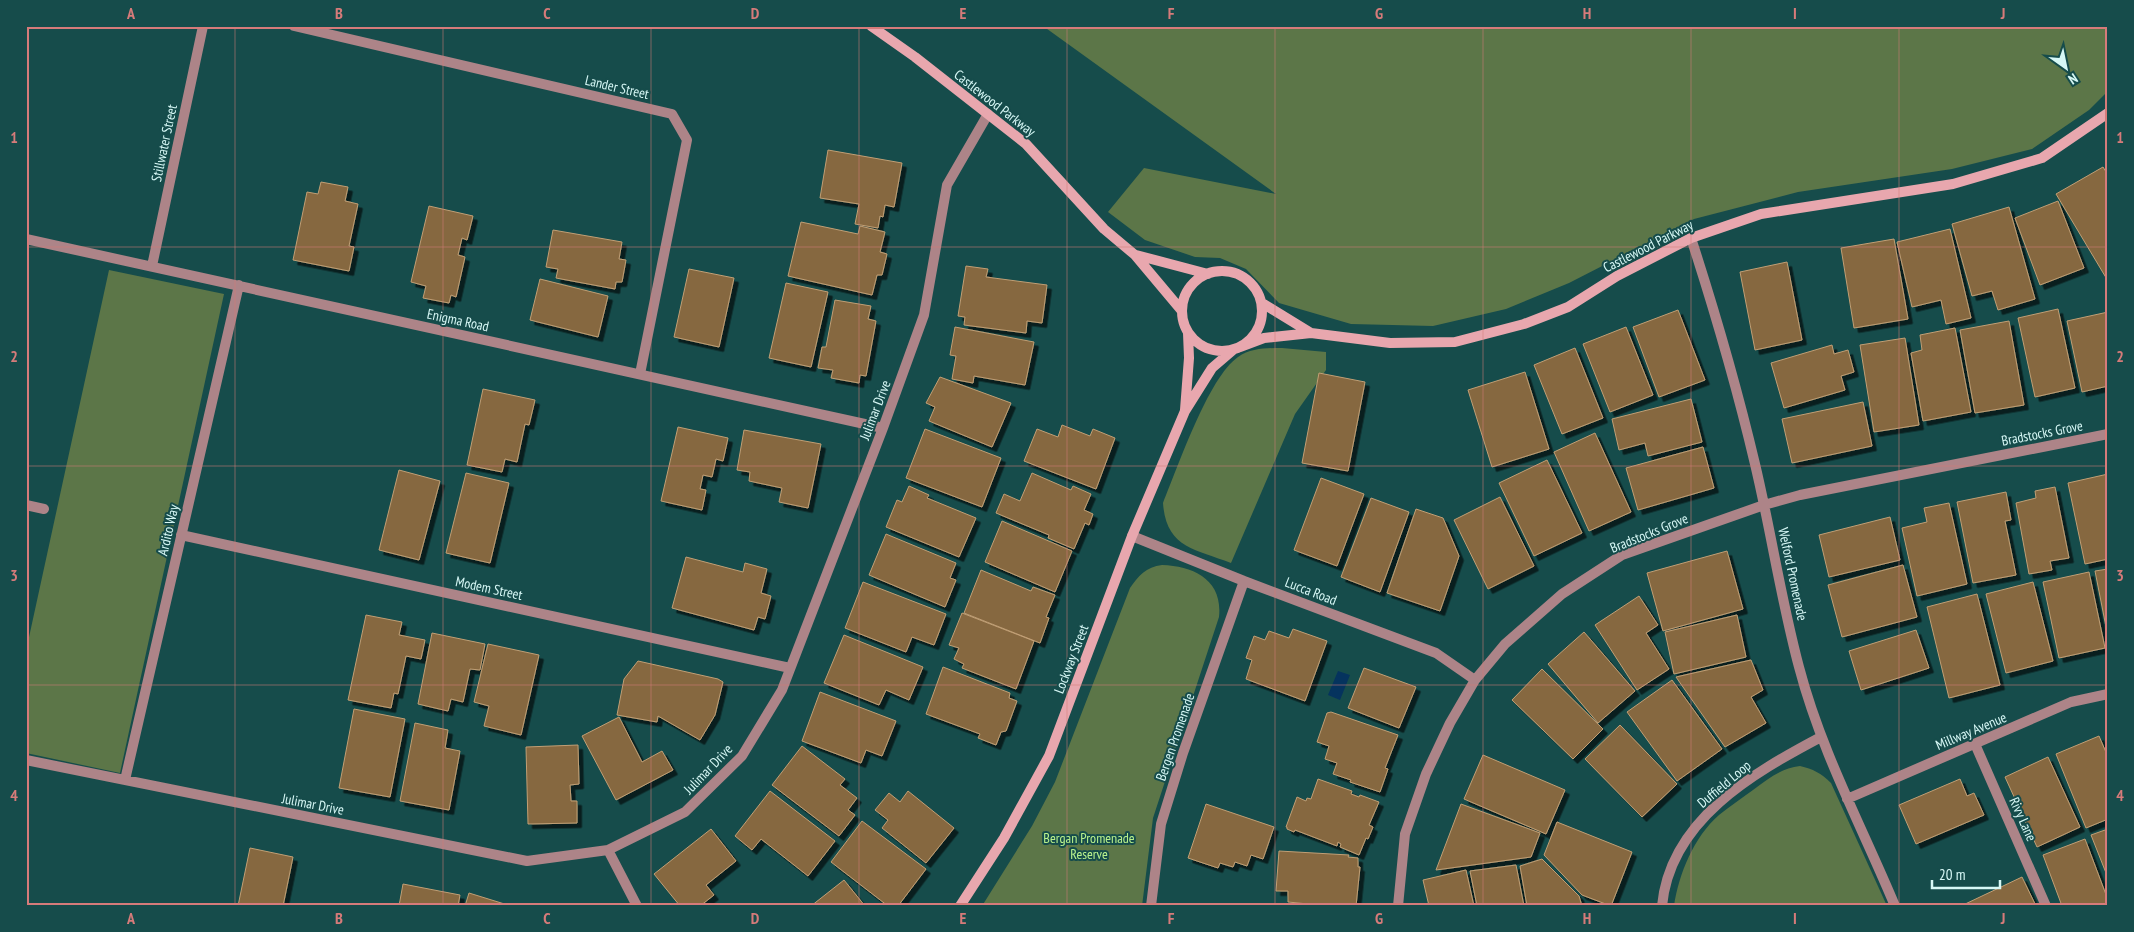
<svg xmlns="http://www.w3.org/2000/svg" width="2134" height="932" viewBox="0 0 2134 932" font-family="'PT Sans Narrow',sans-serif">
<defs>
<filter id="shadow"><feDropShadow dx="4.5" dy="4.5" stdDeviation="0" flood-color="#0009"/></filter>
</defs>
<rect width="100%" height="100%" fill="#164c4b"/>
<path fill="#5c7648" d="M1043,26h1065v65l-19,19 -57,39 -80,20 -154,23 -104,27 -125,64 -63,26 -73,17 -82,-2 -72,-21 -33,-34 -26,-11 -25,-1 -50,-17 -37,-28 36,-44 132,26z
M109,270l115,24 -104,479 -94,-20v-102z
M1282,348l44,4v18l-31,44 -64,149c-36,-14 -65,-15 -68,-60 15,-36 45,-125 75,-146 13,-9 29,-9 44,-9z
M1162,565c32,1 61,15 57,52l-66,201 -11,88h-160l50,-80 23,-44 75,-194c8,-12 16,-21 32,-23z
M1800,766c13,3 21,7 31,17l56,123h-213c5,-33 20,-69 45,-91 11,-9 23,-17 34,-25 15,-11 28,-22 47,-24z"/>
<path fill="#05335e" d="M1338,671l12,4 -10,25 -12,-5z"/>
<path fill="#86673f" stroke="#c19f75" filter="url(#shadow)" d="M828,150l74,13 -8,44 -9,-2 -2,12 -3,-1 -2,12 -23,-4 4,-20 -39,-6z
M2103,167l5,8v106l-52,-87z
M321,182l27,5 -3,14 13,3 -9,42 5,1 -5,24 -56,-11 14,-68 11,2z
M2058,201l26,67 -44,17 -25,-67z
M429,206l44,10 -6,24 -5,-2 -4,17 7,2 -9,40 -5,-2 -2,8 -26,-5 3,-12 -15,-4z
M2009,207l26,92 -37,11 -6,-19 -20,5 -20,-72z
M801,222l57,12 2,-8 25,6 -5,20 7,2 -5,21h-5l-5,20 -84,-19z
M1950,229l21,89 -25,6 -5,-24 -29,7 -15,-65z
M553,230l69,12 -3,17 7,1 -4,22h-6l-1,7 -59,-11 2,-9 -12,-2z
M1894,239l14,80 -54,9 -13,-80z
M1787,262l15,78 -47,10 -15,-78z
M966,266l22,3 -2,8 61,8 -5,38 -15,-2 -1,12 -62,-8 1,-8 -7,-1z
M689,269l45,9 -15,69 -45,-10z
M540,279l68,17 -10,41 -68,-17z
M786,283l42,9 -17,75 -42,-9z
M835,300l36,6 -3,13 8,2 -10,55 -6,-1 -1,8 -28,-5 2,-8 -15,-2 4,-21h4z
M2058,309l17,79 -40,9 -17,-79z
M1678,310l27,70 -46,17 -26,-70z
M2108,312v74l-26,6 -15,-71z
M2009,321l15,84 -49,8 -15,-83z
M955,327l79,15 -9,43 -51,-9 -1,7 -21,-4 4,-23 -6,-1z
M1626,327l27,68 -43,17 -27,-68z
M1955,328l16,84 -48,9 -12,-68 11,-3 -2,-15z
M1905,338l14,87 -45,7 -14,-87z
M1832,345l2,9 14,-4 6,22 -13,4 4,14 -61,18 -13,-45z
M1575,348l28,70 -41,16 -28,-69z
M1525,372l24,77 -57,18 -24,-77z
M1319,373l46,9 -17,89 -46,-8z
M940,377l71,26 -19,44 -63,-26 6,-14 -9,-4z
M483,389l52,11 -6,25 -4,-1 -8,38 -12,-3 -3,13 -35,-7z
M1691,399l11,43 -54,14 -3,-13 -26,7 -7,-31z
M1863,402l9,44 -80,17 -10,-44z
M1062,425l28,11 3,-7 22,9 -19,51 -72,-28 13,-32 21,8z
M678,427l50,11 -5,23 -7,-2 -4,18 -9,-2 -3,14 6,1 -4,20 -41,-9z
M925,429l76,29 -19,49 -76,-29z
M744,430l77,14 -13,64 -29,-6 3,-14 -33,-7 1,-9 -13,-2z
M1595,433l36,79 -42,19 -35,-79z
M1703,447l11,41 -76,22 -12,-42z
M1547,460l35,73 -48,23 -35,-73z
M399,470l41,11 -21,79 -40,-10z
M466,473l43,10 -19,80 -44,-10z
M1032,473l39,17 2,-4 18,8 -7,16 9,4 -4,11 -4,-2 -11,26 -26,-11 1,-3 -53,-22 8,-19 16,7z
M2108,474v85l-23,5 -17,-81z
M1321,478l43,16 -27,72 -43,-16z
M909,486l20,9 -2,3 49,20 -17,39 -73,-30 11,-27 5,2z
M2055,487l14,71 -19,3 2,9 -23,4 -13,-71 20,-5 -1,-7z
M2006,492l5,28 -6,1 11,54 -43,8 -16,-81z
M1500,497l34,69 -46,23 -34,-69z
M1371,498l38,14 -29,80 -39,-15z
M1949,503l18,81 -50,12 -15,-68 25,-6 -3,-14z
M1416,509l27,9 16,38 -19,55 -53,-18z
M1890,517l10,43 -71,17 -10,-42z
M1002,521l70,30 -17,41 -70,-30z
M886,534l70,29 -6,15 6,2 -11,27 -76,-32z
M1727,551l16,58 -80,22 -16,-58z
M686,557l57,15 2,-9 22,6 -6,24 10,3 -6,23 -7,-2 -4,13 -82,-22z
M1903,565l14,52 -75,20 -14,-52z
M2108,569v68l-13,-66z
M981,570l50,21 2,-4 22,8 -9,22 3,1 -9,25 -76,-30z
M2089,572l16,76 -46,10 -16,-76z
M863,582l83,32 -12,31 -22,-8 -6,15 -61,-24z
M2033,582l20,79 -47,12 -20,-79z
M1977,594l23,91 -51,13 -22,-91z
M1639,596l19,29 -12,8 23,36 -32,21 -42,-65z
M962,613l72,28 -18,48 -54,-21 2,-4 -10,-5 5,-11 -10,-3z
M366,615l36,7 -3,13 26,5 -4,19 -15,-3 -8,38 -4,-1 -3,15 -43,-8z
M1737,615l9,42 -72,17 -9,-42z
M1293,629l34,12 -22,60 -59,-22 6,-19 -6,-2 8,-22 11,4 4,-9 20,7z
M1916,630l13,38 -68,22 -12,-39z
M1584,632l51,59 -37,32 -50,-59z
M432,633l53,11 -5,26 -10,-1 -7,33 -12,-3 -3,12 -30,-7z
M844,635l79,32 -14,33 -23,-10 -7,15 -55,-22z
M488,644l51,11 -18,80 -37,-9 5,-20 -15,-4z
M1751,660l12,30 -12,7 15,26 -41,24 -49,-70z
M638,661l80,18 5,3 -8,33 -15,25 -42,-24 -1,6 -40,-7 7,-36z
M943,667l67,26 -1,5 8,3 -11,30 -5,1 -5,13 -18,-7 2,-4 -54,-20z
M1364,668l52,19 -17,41 -51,-20z
M1542,669l61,60 -30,30 -61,-59z
M1672,680l50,69 -45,32 -50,-69z
M820,692l76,29 -14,35 -16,-6 -5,13 -59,-22z
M354,709l51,10 -15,78 -51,-9z
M1331,712l67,23 -13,33 3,1 -8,23 -30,-10 1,-2 -18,-6 4,-11 -12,-4 4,-13 -12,-4 10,-29z
M619,717l23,45 20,-11 11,19 -57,30 -34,-64z
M415,723l33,7 -3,18 15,3 -11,59 -49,-9z
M1620,725l57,59 -35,33 -57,-58z
M2099,736l9,21v62l-22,9 -30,-74z
M578,745l1,39 -9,1 1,16h6v22l-49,1 -2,-77z
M802,746l43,33 -5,6 17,13 -9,12 7,5 -16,21 -67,-51z
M1483,755l82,35 -19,44 -82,-35z
M2048,757l32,70 -43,20 -32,-70z
M1318,779l34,12 -1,3 8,3 1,-2 19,7 -10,23 4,2 -5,12 -2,-1 -7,17 -19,-8 1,-3 -3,-2 -1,4 -42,-16 -1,2 -7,-3v-2h-1l11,-30 9,4 1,-3 4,1z
M1960,779l7,17 7,-3 10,22 -68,29 -17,-39z
M770,791l65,50 -27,35 -47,-37 -9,11 -17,-14z
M908,791l46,37 -28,35 -44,-35 6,-8 -13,-10 14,-17 11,9z
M1206,804l68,23 -11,32 -12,-4 -4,11 -12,-4 -2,5 -13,-4 -2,5 -30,-10z
M1461,804l79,29 -9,24 -95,13z
M862,821l64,48 -28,37h-10l-57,-44z
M1557,822l75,30 -21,54 -29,-11 -38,-40z
M711,829l25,32 -30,24 8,10 -14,11h-20l-26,-32z
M2105,830l3,6v42l-17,-43z
M2085,839l23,61v6h-46l-19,-51z
M250,848l43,9 -10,49h-45z
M1279,851l70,4 -1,2 10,1v9h2l-4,39h-27l-41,-4v-11h-12z
M1542,859l37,37 3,10h-55l-7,-40z
M1516,865l8,41h-47l-7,-35z
M1466,870l8,36h-45l-6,-26z
M2022,877l14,29h-75z
M844,880l21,26h-54z
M403,884l57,11 -2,11h-59z
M469,893l42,13h-46z"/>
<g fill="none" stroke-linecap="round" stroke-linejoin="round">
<path stroke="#ad8488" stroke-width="10" d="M294,26l378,88 15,26 -47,234
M1691,238c24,74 46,150 64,226 16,67 26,136 44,203 22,84 63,160 96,239
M26,239l857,189
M152,266l51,-240
M26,505l18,4
M181,535l609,133
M1132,536l112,45 192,72 39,27
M1975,744l71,162
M26,760l501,101 81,-11 77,-38 57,-56 40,-66 101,-262 41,-113 23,-130 41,-71
M125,780l114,-495
M1847,799l224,-97 37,-8
M608,850l29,56
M1151,906l10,-82 22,-71 61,-172
M1398,906l7,-72 21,-60 24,-51 25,-43 30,-36 57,-50 60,-39 142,-50 36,-10 308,-61
M1662,906c8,-86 91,-133 159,-169"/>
<path stroke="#e8a7ae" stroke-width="10" d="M871,26l44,31 111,87 78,85 31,26 47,56
M1136,255l72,19
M1182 311a40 40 0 1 1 80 0a40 40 0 1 1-80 0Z
M1262,303l49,30
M1240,347l24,-9 47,-5 79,10 65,-1 69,-18 44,-17 49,-31 74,-38 70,-24 192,-30 89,-26 66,-45
M1185,410l4,-52 -1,-25
M960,906l44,-68 45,-82 83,-220 53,-125 27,-43 21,-18"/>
</g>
<path fill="none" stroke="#d67b7a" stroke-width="1" stroke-opacity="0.55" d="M235,26v880M443,26v880M651,26v880M859,26v880M1067,26v880M1275,26v880M1483,26v880M1691,26v880M1899,26v880M26,247h2082M26,466h2082M26,685h2082"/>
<g text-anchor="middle" stroke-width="4" stroke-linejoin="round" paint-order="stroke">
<g font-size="14" fill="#d7f8f6" stroke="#164c4b">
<text transform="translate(617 87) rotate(13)" y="5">Lander Street</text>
<text transform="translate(995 103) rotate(38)" y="5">Castlewood Parkway</text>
<text transform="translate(164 143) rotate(-78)" y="5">Stillwater Street</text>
<text transform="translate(1648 246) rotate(-27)" y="5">Castlewood Parkway</text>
<text transform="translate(458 320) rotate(12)" y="5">Enigma Road</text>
<text transform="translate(875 410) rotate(-69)" y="5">Julimar Drive</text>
<text transform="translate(2042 433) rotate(-11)" y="5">Bradstocks Grove</text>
<text transform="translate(168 530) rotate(-77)" y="5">Ardito Way</text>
<text transform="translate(1649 533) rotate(-22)" y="5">Bradstocks Grove</text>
<text transform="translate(1793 574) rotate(78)" y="5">Welford Promenade</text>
<text transform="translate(489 588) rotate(12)" y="5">Modem Street</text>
<text transform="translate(1311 591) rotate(21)" y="5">Lucca Road</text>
<text transform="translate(1071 659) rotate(-69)" y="5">Lockway Street</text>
<text transform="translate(1971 731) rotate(-23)" y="5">Millway Avenue</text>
<text transform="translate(1175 737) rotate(-71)" y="5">Bergen Promenade</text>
<text transform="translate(708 769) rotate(-46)" y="5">Julimar Drive</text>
<text transform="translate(1724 784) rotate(-40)" y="5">Duffield Loop</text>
<text transform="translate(313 804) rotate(11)" y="5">Julimar Drive</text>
<text transform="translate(2023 819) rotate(66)" y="5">Rivy Lane</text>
</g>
<g font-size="14" fill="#b9f18c" stroke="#164c4b">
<text x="1089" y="843">Bergan Promenade<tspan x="1089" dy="16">Reserve</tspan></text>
</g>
</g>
<rect width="2134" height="932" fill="none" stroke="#164c4b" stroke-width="55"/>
<g transform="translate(2066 68) rotate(147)" stroke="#164c4b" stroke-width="4" paint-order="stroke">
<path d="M0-4L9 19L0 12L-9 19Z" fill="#d7f8f6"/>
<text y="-8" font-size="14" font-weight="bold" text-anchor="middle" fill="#d7f8f6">N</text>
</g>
<path d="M1932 880v8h68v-8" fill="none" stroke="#d7f8f6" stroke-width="2.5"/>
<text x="1939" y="880" font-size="15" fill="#d7f8f6" stroke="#164c4b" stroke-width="4" paint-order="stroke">20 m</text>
<rect x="28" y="28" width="2078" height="876" fill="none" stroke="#d67b7a" stroke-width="2"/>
<g font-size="16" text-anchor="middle" font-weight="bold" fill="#d67b7a">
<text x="131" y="19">A</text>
<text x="339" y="19">B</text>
<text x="547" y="19">C</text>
<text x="755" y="19">D</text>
<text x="963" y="19">E</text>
<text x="1171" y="19">F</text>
<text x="1379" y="19">G</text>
<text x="1587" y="19">H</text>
<text x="1795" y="19">I</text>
<text x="2003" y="19">J</text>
<text x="14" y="143">1</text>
<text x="2120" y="143">1</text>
<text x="14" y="362">2</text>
<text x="2120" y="362">2</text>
<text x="14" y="581">3</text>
<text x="2120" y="581">3</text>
<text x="14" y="801">4</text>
<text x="2120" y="801">4</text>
<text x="131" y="924">A</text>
<text x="339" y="924">B</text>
<text x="547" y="924">C</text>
<text x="755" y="924">D</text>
<text x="963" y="924">E</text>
<text x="1171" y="924">F</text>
<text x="1379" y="924">G</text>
<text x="1587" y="924">H</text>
<text x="1795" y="924">I</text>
<text x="2003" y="924">J</text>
</g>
</svg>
